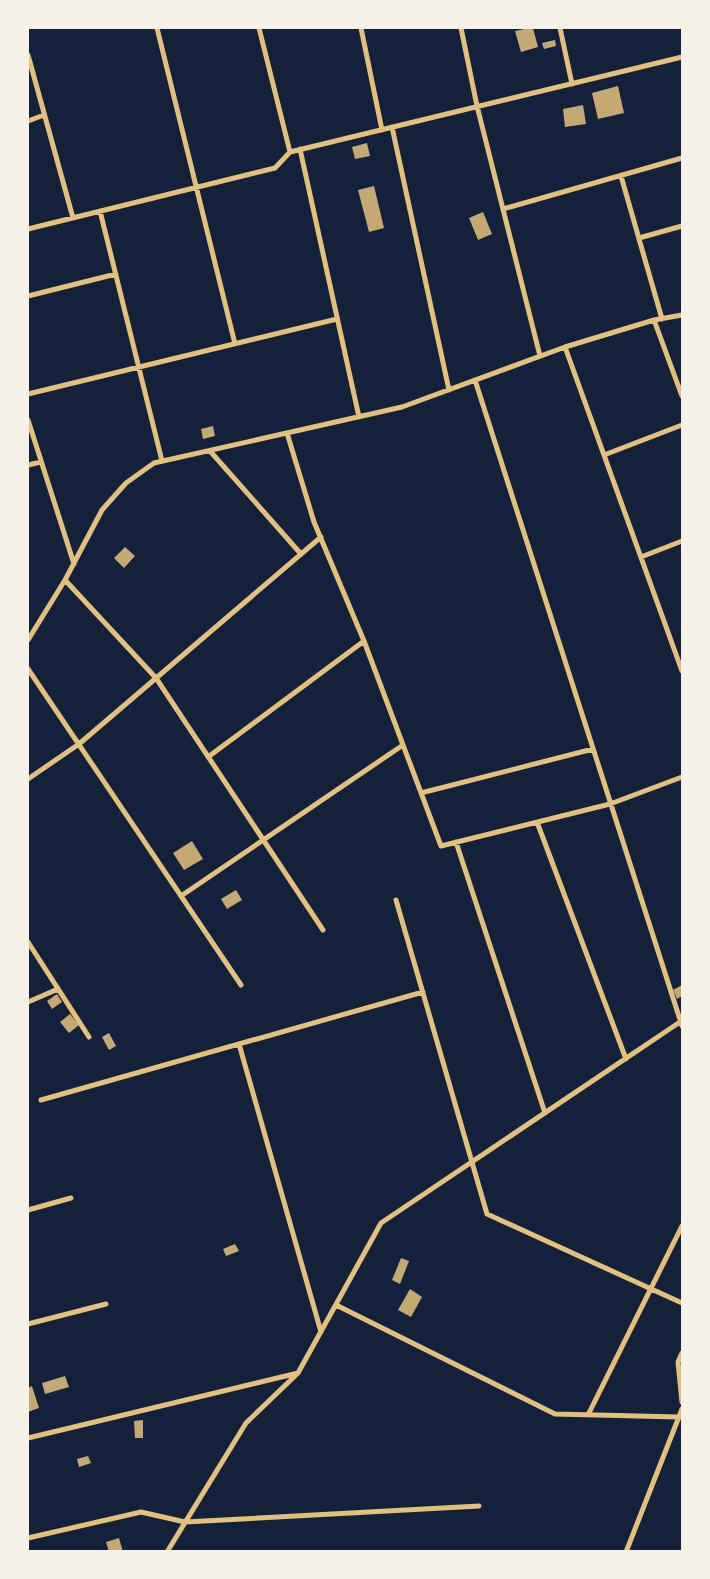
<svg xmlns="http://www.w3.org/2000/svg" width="710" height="1579" viewBox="0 0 710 1579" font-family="Commissioner,sans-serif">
<rect width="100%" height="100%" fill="#14213d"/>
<path fill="#c6a872" d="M529,28h4l5,19 -17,5 -6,-21z
M555,40l1,6 -12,3 -2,-6z
M618,86l6,27 -26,6 -6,-26z
M583,105l3,19 -21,3 -2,-18z
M367,143l3,13 -15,3 -3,-12z
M374,186l10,42 -15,4 -11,-42z
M483,212l9,22 -14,6 -9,-22z
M213,426l2,10 -12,3 -2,-10z
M125,547l10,9 -11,12 -10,-10z
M192,841l11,18 -19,11 -11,-17z
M236,890l6,10 -15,9 -6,-10z
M682,985v11l-5,3 -4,-9z
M57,994l5,8 -10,7 -5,-8z
M70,1014l9,11 -10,8 -9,-11z
M109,1033l7,13 -7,4 -7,-13z
M235,1244l4,7 -13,5 -3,-7z
M401,1258l8,3 -9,23 -8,-4z
M410,1289l12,8 -11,20 -13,-7z
M65,1376l4,11 -24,7 -3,-11z
M32,1386l7,22 -11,4v-24z
M143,1420v18h-8l-1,-17z
M88,1456l3,7 -12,4 -2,-8z
M119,1538l4,14h-14l-3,-10z"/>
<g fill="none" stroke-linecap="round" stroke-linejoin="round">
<path stroke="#e5c07b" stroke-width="5" d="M157,28l78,316
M259,28l31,124
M361,28l21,102
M461,28l16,78 63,250
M560,28l12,56
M28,55l45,163
M28,121l16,-6
M392,127l57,263
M300,149l59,268
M621,176l41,143
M503,209l179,-51
M100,211l62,250
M28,229l247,-61 15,-16 392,-95
M639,238l43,-12
M28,296l88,-22
M654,320l28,76
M565,347l117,324
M475,380l207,646
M28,394l309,-75
M28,420l46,144
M287,433l27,89 50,119 77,205 169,-42 72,-27
M210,451l91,103
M604,455l78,-30
M28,465l13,-3
M641,557l41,-16
M65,580l91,98 167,252
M28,640l37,-60 37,-70 24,-27 28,-20 248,-56 163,-60 89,-27 28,-5
M28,669l213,316
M208,757l156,-116
M28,779l51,-35 242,-207
M421,793l172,-44
M537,822l89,237
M456,842l89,271
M181,896l222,-151
M396,900l91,314 195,89
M28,942l61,95
M28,1002l30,-13
M239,1044l82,288
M41,1100l382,-108
M28,1210l43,-12
M336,1305l219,109 124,3
M28,1324l78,-20
M682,1353l-4,9 4,40
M588,1415l94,-189
M28,1438l270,-65
M28,1538l113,-26 44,10 294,-16
M167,1552l79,-129 52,-50 83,-150 299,-201
M626,1552l56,-143"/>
</g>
<rect width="710" height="1579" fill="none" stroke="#f6f1e7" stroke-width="58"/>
</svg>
